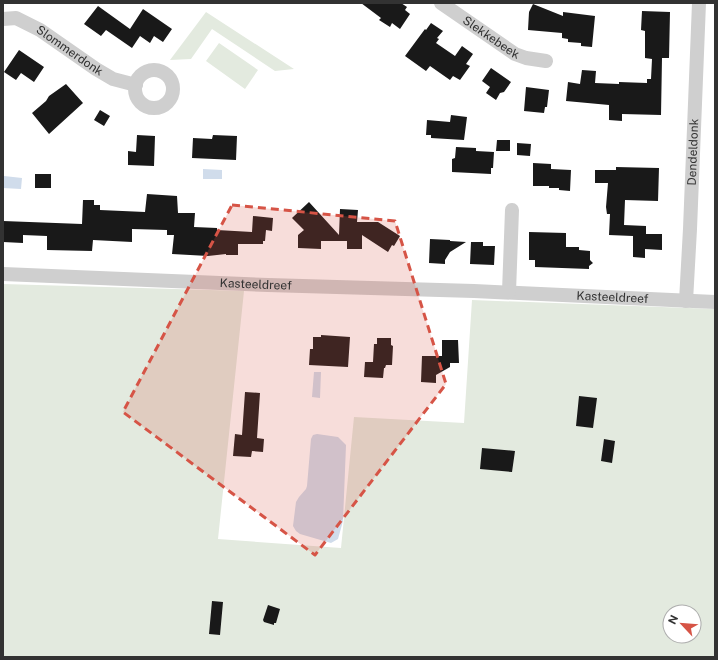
<svg xmlns="http://www.w3.org/2000/svg" width="718" height="660" viewBox="0 0 718 660" font-family="'Public Sans',sans-serif">
<rect width="100%" height="100%" fill="#fff"/>
<path fill="#e3eadf" fill-rule="evenodd" d="M206,12l88,57 -19,2 -63,-42 -21,30 -21,1z
M219,43l39,27 -13,19 -39,-28z
M3,284l241,7 -26,248 123,9 13,-131 110,6 8,-123 243,9v348h-712zM670,612h24v24h-24z"/>
<path fill="#d0dceb" d="M203,169l19,1v9h-19z
M4,176l18,2 -1,11 -18,-1z
M314,372h7l-1,26 -8,-1z
M317,434l21,3 8,8 -3,76 -5,18 -7,4 -31,-9 -4,-3 -3,-5 3,-24 3,-5 7,-8 1,-3 4,-47 2,-4z"/>
<path fill="#191919" d="M361,3h40l6,4 -2,3 5,4 -10,15 -8,-6 -2,4 -11,-7 2,-2z
M533,4l30,12v-4l32,4 -3,31 -11,-1v-3l-13,-1v-3l-6,-1v-5l-34,-3 1,-18z
M98,6l32,23 13,-20 29,20 -9,13 -9,-6 -4,7 -10,-7 -8,12 -26,-18 -5,6 -17,-12z
M642,11l28,1 -1,46h-7l-1,57 -39,-1v7l-13,-1v-15l-43,-4 2,-19 12,2 2,-14 14,1 -1,12 24,1v-2l28,1v-4h4l1,-20 -7,-1v-27l-4,-1z
M431,23l12,8 -6,7 2,1 -3,4 19,13 7,-10 11,8 -7,10 4,2 -10,14 -7,-4 -3,4 -20,-14 -4,5 -21,-15 20,-27 1,1z
M19,50l25,17 -10,15 -13,-9 -5,7 -12,-8z
M491,68l20,14 -7,10 -4,1 -4,7 -10,-7 4,-6 -8,-6z
M66,84l17,19 -34,31 -17,-21 14,-12 3,-5z
M526,87l23,3 -2,17h-2l-1,6 -20,-2z
M100,110l10,6 -6,10 -10,-6z
M451,115l16,2 -3,23 -33,-2v-3h-5l1,-15 23,2z
M137,135l18,1 -1,30 -26,-1v-14l8,1z
M213,135l24,1 -1,24 -44,-2 1,-20 19,1z
M497,140h13v11h-14z
M517,143l14,1 -1,12 -13,-1z
M456,147l20,1v3l18,1 -1,16h-2v6l-39,-2v-13l3,-1z
M533,163l18,1v5l20,1 -1,21 -11,-1v-2h-10v-2h-16z
M616,167l43,1 -1,33 -33,-1 -1,25 22,1v8h16v16l-17,-1v9l-12,-1v-21l-24,-1 1,-21h-3l-1,-7 2,-24h-13v-13h21z
M35,174h16v14h-16z
M147,194l30,2 1,17h17l-1,14 23,1v2l35,2 1,-16 20,2 -1,13 -6,-1 -1,11h-2v3h-25v11h-12v-1l-18,2 -36,-2 2,-19h-7v-5l-35,-1v13l-39,-2 -1,11 -45,-1v-14l-24,-1v8l-20,-1v-21l79,3 1,-24h11v5h6v5l45,2z
M309,202l30,33 1,-26 18,1 -1,12h21l22,14 -6,10 -2,-1 -4,7 -26,-17v14h-15v-8h-26v8l-23,-1v-13l6,-5 -12,-12z
M529,232l37,1v14h13v3l11,1v9l3,3 -4,3v3l-54,-2v-7h-6z
M430,239l20,1v1l16,1 -16,10 -5,8v4l-16,-1z
M471,242h12v4h12l-1,19 -24,-1z
M321,335l29,2 -2,30 -39,-2 1,-16h3v-12h8z
M377,338h14v7l2,1 -1,19h-6l-1,3h-1l-1,10 -19,-1 1,-15h8l1,-18h3z
M442,340h16l1,23h-9v4l-14,8v8l-15,-1 1,-26h20z
M245,392l15,1 -3,45 7,1 -1,13 -11,-1 -1,6 -18,-1 2,-22 7,1z
M579,396l18,2 -4,30 -17,-2z
M604,439l11,2 -3,22 -11,-2z
M482,448l33,3 -3,21 -32,-3z
M212,601l11,1 -3,33 -11,-1z
M268,605l12,4 -4,14h-2v2l-10,-3 -1,-2z"/>
<g fill="none" stroke-linecap="round" stroke-linejoin="round">
<g stroke="#cfcfcf" stroke-width="14">
<path id="s1" d="M441,3l74,51 11,4 20,3"/>
<path id="s2" d="M3,19l13,-1 24,12 56,39 17,10 23,6"/>
<circle cx="154" cy="89" r="19"/>
<path id="s3" d="M3,274l265,11 206,6 241,11"/>
<path d="M509,292l3,-82"/>
<path id="s4" d="M686,301l4,-72 9,-226"/>
</g>
</g>
<path fill="#d65446" fill-opacity="0.2" stroke="#d65446" stroke-width="3" stroke-dasharray="8 5" stroke-linejoin="round" d="M232,205l163,16 51,163 -131,171 -192,-143z"/>
<g text-anchor="middle" stroke-width="4" stroke-linejoin="round" paint-order="stroke">
<g font-size="12" fill="#323232" stroke="#fff">
<text dy="4" stroke="none"><textPath href="#s1" startOffset="61">Slekkebeek</textPath></text>
<text dy="4" stroke="none"><textPath href="#s2" startOffset="76">Slommerdonk</textPath></text>
<text dy="4" stroke="none"><textPath href="#s4" startOffset="149">Dendeldonk</textPath></text>
<text dy="4" stroke="none"><textPath href="#s3" startOffset="253">Kasteeldreef</textPath></text>
<text dy="4" stroke="none"><textPath href="#s3" startOffset="610">Kasteeldreef</textPath></text>
</g>
</g>
<rect width="718" height="660" fill="none" stroke="#323232" stroke-width="8"/>
<g transform="translate(682 624) rotate(296)"><circle r="19" fill="#ffffff" stroke="#adadad"/>
<path d="M0-3L7 15L0 10L-7 15Z" fill="#d65446"/>
<text y="-6" font-size="11" font-weight="bold" text-anchor="middle" fill="#323232">N</text>
</g>
</svg>
